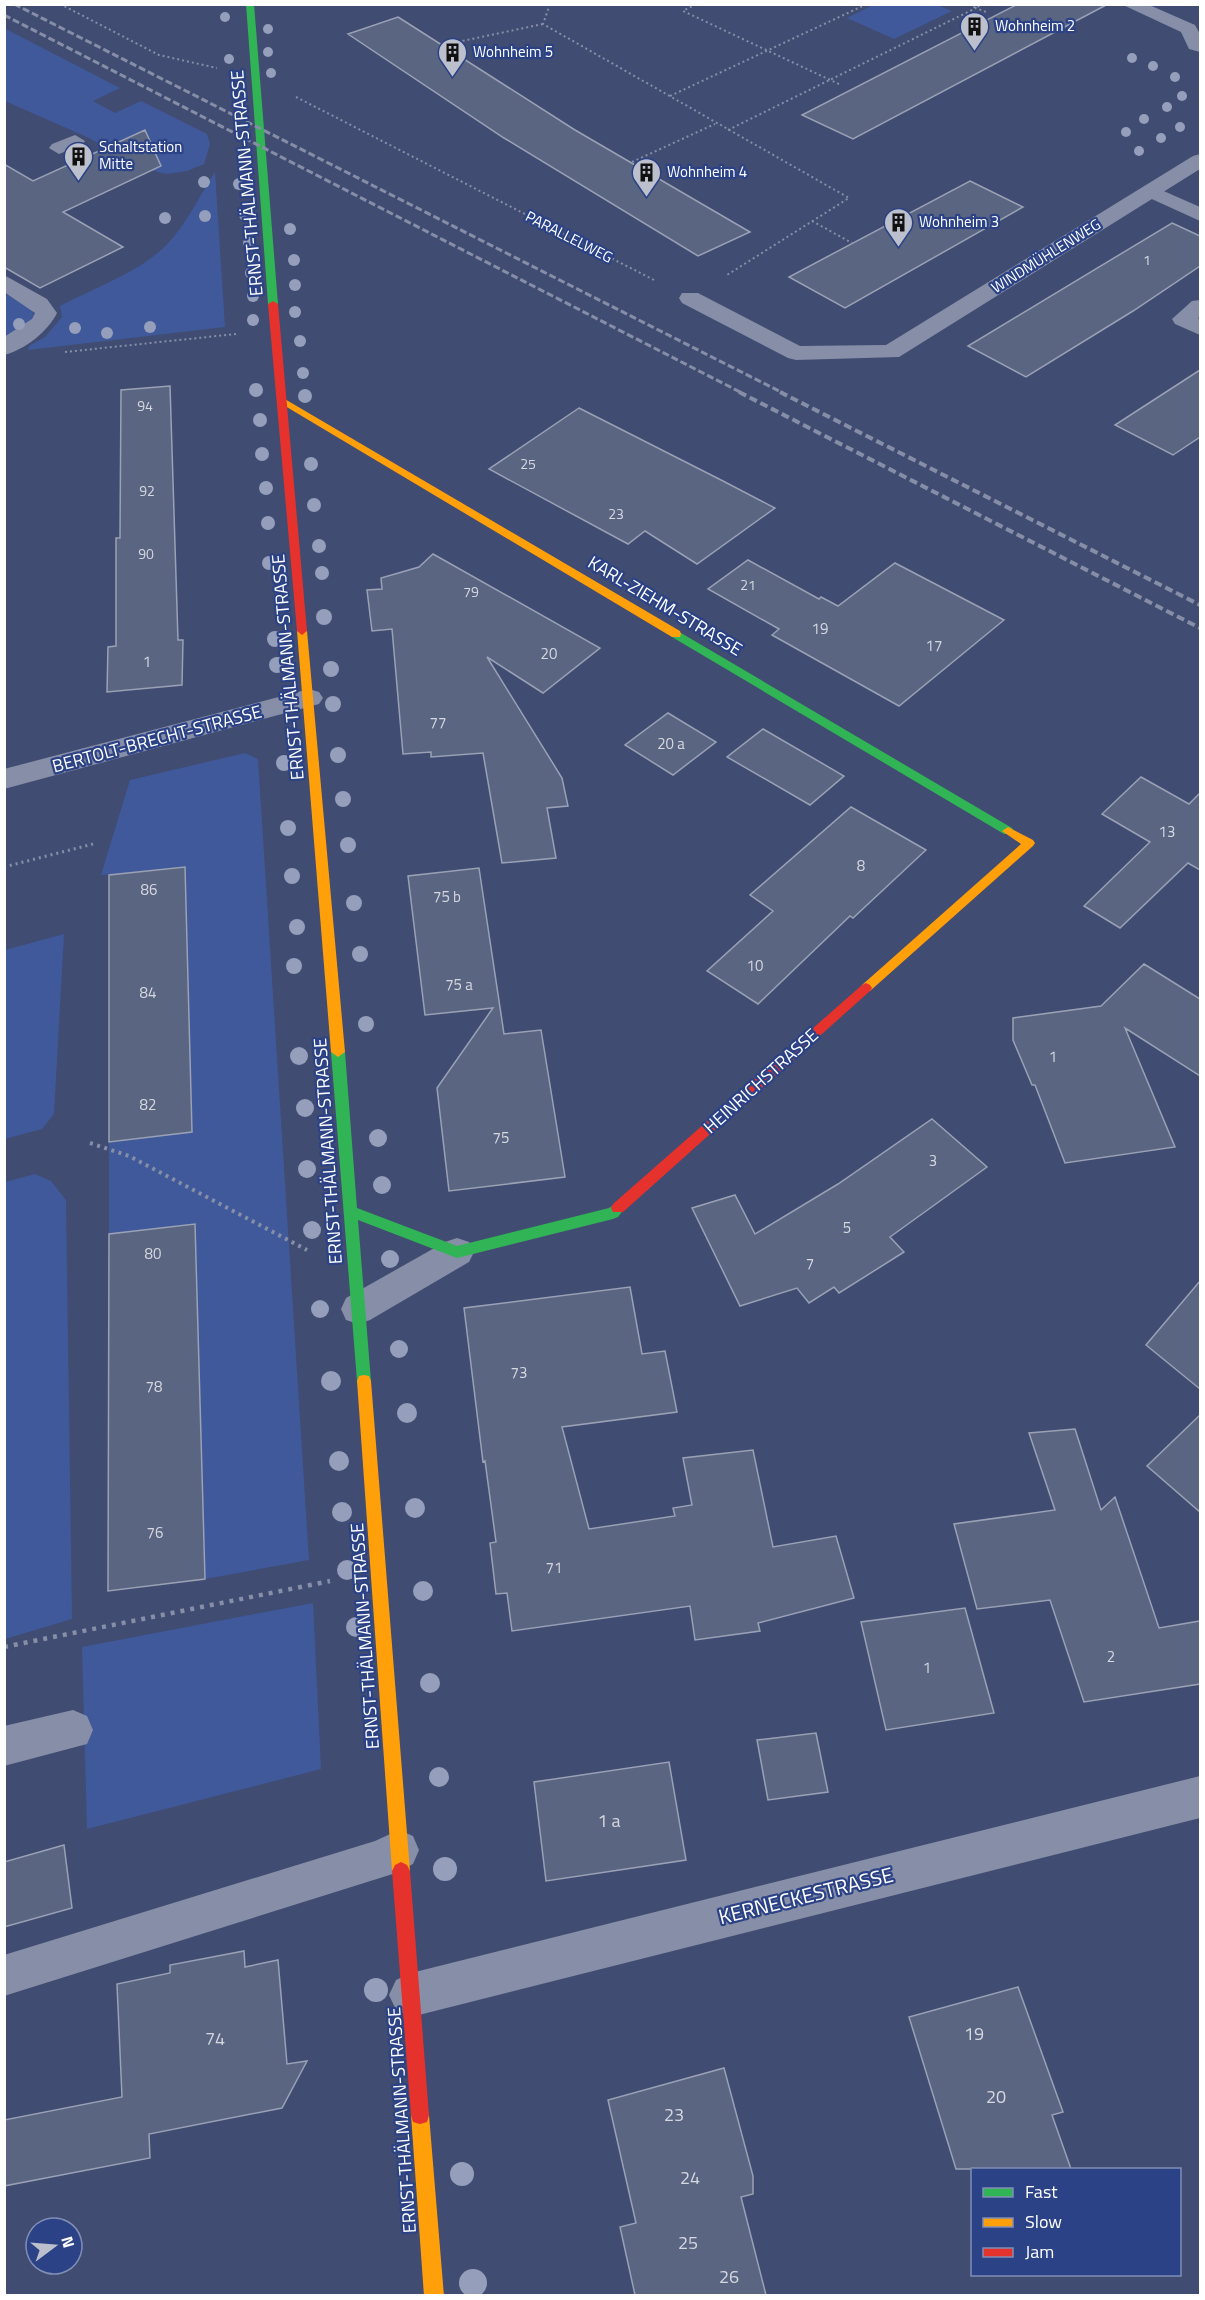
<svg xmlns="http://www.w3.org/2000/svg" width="1205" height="2300" viewBox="0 0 1205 2300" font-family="'Titillium Web',sans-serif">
<rect width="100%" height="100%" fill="#404c71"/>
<path fill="#40599b" d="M875,4l62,1 15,6 -58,28 -47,-21z
M4,28l116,60 -27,13 22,12 26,-12 66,33 3,10 -6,20 -17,7 -21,3 -26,-7 -51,-29 -84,-37z
M215,172l10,155 -197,23 1,-4 16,-9 17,-20 -2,-11c32,-17 72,-31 100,-55 24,-21 38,-53 55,-79z
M4,293l27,16 3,5 -3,8 -27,15z
M245,753l13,6 51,801 -104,19 -10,-355 -86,10v-92l83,-10 -7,-264 -84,7 29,-95z
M64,934l-10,180 -12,15 -37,10v-189z
M35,1174l16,7 15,19 6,419 -67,20v-457z
M313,1603l8,166 -234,60 -5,-182z"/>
<path fill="#5a6582" stroke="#9aa1b5" stroke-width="1.5" d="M1018,4h90l-255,135 -51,-24z
M398,17l177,113 175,102 -52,24 -194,-118 -156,-104z
M145,130l16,36 -98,46 60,35 -83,41 -36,-21v-103l29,17z
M970,181l53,26 -178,101 -56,-31z
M1172,223l28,13v30l-67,45 -107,66 -58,-31z
M1200,370v67l-27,18 -58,-30z
M170,386l8,254h5l-1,45 -75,7 1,-45 8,-1v-108h4l1,-148z
M579,408l144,73 52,27 -78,56 -52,-33 -17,13 -139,-75z
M433,554l167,94 -57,45 -56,-36 75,121 6,28 -21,2 9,50 -54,5 -19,-110 -52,4v-5l-28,2 -11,-125 -20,2 -5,-41 15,-1 -1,-11 38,-11z
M748,560l71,39 2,-2 17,9 57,-43 109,57 -105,86 -127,-71 7,-6 -71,-40z
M668,713l48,29 -43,33 -48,-30z
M763,729l81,47 -34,29 -83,-48z
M1141,777l48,27 11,-11v77l-12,-7 -68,65 -36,-22 66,-64 -48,-28z
M851,807l75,43 -73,68 -3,-2 -92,88 -51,-33 66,-60 -23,-16z
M185,867l7,265 -83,10v-267z
M479,868l25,166 37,-4 24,147 -116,14 -12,-103 56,-80 -68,7 -17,-139z
M1144,964l56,35v77l-75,-48 50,119 -110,16 -30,-78h-3l-19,-45v-22l88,-12z
M932,1119l55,48 -97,70 14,15 -65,41 -5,-6 -25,16 -12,-15 -57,18 -48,-98 43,-13 20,39 83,-50z
M195,1224l10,355 -97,12 1,-357z
M1200,1281v108l-54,-44z
M630,1287l12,67 23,-3 12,61 -115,15 27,102 86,-13 -2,-8 19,-3 -9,-47 70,-8 20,97 63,-11 18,62 -96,25 2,8 -65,9 -5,-34 -178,25 -5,-38 -11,1 -6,-51 6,-1 -11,-81 -2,1 -19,-154z
M1200,1415v97l-53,-46z
M1075,1429l26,81 14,-13 44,131 41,-7v63l-116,18 -34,-102 -73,9 -23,-85 101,-14 -26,-77z
M965,1608l29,105 -108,17 -25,-108z
M816,1733l12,59 -60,8 -11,-60z
M669,1762l17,98 -140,21 -12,-99z
M64,1845l8,63 -68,19v-65z
M244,1951l1,16 33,-7 9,104 20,-3 -25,47 -133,26 1,24 -146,28v-66l118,-23 -5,-113 53,-11v-8z
M1018,1987l45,125 -11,3 19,54h-115l-47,-152z
M724,2068l29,108v18l-12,3 25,98h-131l-15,-68 16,-4 -28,-123z"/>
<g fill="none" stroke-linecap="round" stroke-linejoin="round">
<path stroke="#878ea7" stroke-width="2" stroke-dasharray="2 3" stroke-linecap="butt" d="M60,4l99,51 58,13
M550,4l-7,20 306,174 -122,77
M696,4l-13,7 158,74
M969,4l7,4 6,-4
M443,45l100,-21
M670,96l197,-92
M296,97l360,184
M728,130l248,-122 10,4
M632,162l83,-38
M812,221l40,22
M65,352l171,-18"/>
<path stroke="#878ea7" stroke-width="3" stroke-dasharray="2 4" stroke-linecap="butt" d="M4,867l89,-23"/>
<path stroke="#878ea7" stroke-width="4" stroke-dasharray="3 4.5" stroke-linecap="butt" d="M90,1143l39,13 178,94"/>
<path stroke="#878ea7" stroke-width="4.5" stroke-dasharray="4 6" stroke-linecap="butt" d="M4,1647l326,-66"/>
<path fill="#878ea7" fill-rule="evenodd" d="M1121,4h26l48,21 5,9v18l-11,-3 -8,-17z
M75,135l10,6 -3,4 -23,9 -10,-6 3,-4z
M1150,185l50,22v14l-57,-26 -3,-4 3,-4z
M1200,300v16l-2,2 2,2v15l-25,-11 -3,-5 20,-18z
M399,1830l14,6 6,14 -6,14 -17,9 -392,123v-41l371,-114z"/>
<path fill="#878ea7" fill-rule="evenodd" d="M1200,154v15l-301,188 -103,3 -8,-2 -106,-55 -3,-5 3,-5h16l102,53 86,-1 307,-189z
M4,275l43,24 10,14c-9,18 -32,37 -53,42v-18l28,-18 3,-6 -31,-21z
M309,689l10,3 4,6 -4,6 -315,85v-20z
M457,1238l12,4 5,10 -5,10 -99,58 -12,4 -12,-4 -5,-11 5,-11 99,-56z
M73,1710l14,6 6,14 -6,14 -83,22v-40z
M1200,1776v42l-789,199 -15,-7 -7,-15 7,-15 15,-7z"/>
<path fill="#30b455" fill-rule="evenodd" d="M246,4h8l24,300 -5,3 -5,-3z
M676,630l336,198 2,3 -2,3h-8l-332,-197v-6z
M338,1047l7,5 12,156 100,38 152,-38 9,-6 5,2 2,4 -7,9 -5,2 -156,39 -99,-38 13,161 -2,5 -5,1 -5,-1 -2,-5 -26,-329z"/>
<path fill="#ff9f0a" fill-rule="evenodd" d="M283,398l397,233 1,3 -1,3h-8l-392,-234v-4z
M302,627l5,4 38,421 -7,5 -7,-5 -34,-421z
M1008,827l25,13 2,3 -2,3 -163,145h-8l-2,-3 2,-3 159,-141 -19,-13z
M364,1375l5,1 2,5 39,490 -3,6 -6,3 -6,-3 -3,-6 -35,-490 2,-5z
M420,2106l7,2 2,7 15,181h-20l-13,-181 2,-7z"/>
<path fill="#e5322d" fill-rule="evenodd" d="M273,301l5,3 29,327 -5,4 -5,-4 -29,-327z
M866,983l4,2 2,3 -2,3 -247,221h-10l-2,-4 2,-4 249,-219z
M401,1862l6,3 3,6 19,244 -2,7 -7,2 -7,-2 -2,-7 -19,-244 3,-6z"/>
<path stroke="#868da6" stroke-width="3" stroke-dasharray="7 3" stroke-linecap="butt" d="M14,4l769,389
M4,15l738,378"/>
<path stroke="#868da6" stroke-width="4" stroke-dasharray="8 4" stroke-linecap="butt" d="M739,392l461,236
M780,392l420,213"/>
</g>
<g fill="#959eba">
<circle cx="225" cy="17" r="5"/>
<circle cx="268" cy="29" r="5"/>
<circle cx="268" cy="52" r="5"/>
<circle cx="1132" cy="58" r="5"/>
<circle cx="229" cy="59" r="5"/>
<circle cx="1153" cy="66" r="5"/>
<circle cx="271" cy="73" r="5"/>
<circle cx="1175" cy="77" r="5"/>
<circle cx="1182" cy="96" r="5"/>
<circle cx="1167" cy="107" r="5"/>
<circle cx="1144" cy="119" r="5"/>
<circle cx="1180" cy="127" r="5"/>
<circle cx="1126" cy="132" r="5"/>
<circle cx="1161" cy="138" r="5"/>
<circle cx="1139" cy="151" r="5"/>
<circle cx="204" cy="182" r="6"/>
<circle cx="239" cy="184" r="6"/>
<circle cx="245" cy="215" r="6"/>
<circle cx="205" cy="216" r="6"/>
<circle cx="165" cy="218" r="6"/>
<circle cx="290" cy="229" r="6"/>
<circle cx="249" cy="243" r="6"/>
<circle cx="294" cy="260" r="6"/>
<circle cx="251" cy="273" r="6"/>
<circle cx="295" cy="285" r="6"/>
<circle cx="253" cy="296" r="6"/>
<circle cx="295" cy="312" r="6"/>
<circle cx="253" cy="320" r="6"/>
<circle cx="19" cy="324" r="6"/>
<circle cx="150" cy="327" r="6"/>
<circle cx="75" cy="328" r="6"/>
<circle cx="107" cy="333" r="6"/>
<circle cx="300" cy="341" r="6"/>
<circle cx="303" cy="373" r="6"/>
<circle cx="256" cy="390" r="7"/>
<circle cx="305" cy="396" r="7"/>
<circle cx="260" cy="420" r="7"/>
<circle cx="262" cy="454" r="7"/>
<circle cx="311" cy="464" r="7"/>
<circle cx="266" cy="488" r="7"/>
<circle cx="314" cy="505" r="7"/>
<circle cx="268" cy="523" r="7"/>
<circle cx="319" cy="546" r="7"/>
<circle cx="269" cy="563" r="7"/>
<circle cx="322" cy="573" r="7"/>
<circle cx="324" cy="617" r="8"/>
<circle cx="275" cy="639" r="8"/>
<circle cx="277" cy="665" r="8"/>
<circle cx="331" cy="669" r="8"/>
<circle cx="333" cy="704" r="8"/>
<circle cx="338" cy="755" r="8"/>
<circle cx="284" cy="763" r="8"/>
<circle cx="343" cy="799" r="8"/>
<circle cx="288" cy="828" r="8"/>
<circle cx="348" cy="845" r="8"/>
<circle cx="292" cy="876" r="8"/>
<circle cx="354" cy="903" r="8"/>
<circle cx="297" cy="927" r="8"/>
<circle cx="360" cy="954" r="8"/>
<circle cx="294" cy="966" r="8"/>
<circle cx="366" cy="1024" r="8"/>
<circle cx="299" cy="1056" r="9"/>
<circle cx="305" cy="1108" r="9"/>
<circle cx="378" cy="1138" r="9"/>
<circle cx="307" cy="1169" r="9"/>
<circle cx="382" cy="1185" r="9"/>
<circle cx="312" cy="1230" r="9"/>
<circle cx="390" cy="1259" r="9"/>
<circle cx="320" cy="1309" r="9"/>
<circle cx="399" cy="1349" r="9"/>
<circle cx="331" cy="1381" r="10"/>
<circle cx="407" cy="1413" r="10"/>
<circle cx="339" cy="1461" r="10"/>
<circle cx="415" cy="1508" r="10"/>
<circle cx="342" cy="1512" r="10"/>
<circle cx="347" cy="1570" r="10"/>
<circle cx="423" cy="1591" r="10"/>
<circle cx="356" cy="1627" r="10"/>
<circle cx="430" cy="1683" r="10"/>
<circle cx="439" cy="1777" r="10"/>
<circle cx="445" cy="1869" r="12"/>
<circle cx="376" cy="1990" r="12"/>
<circle cx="462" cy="2174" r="12"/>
<circle cx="473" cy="2283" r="14"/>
</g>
<defs>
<symbol id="building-pin" viewBox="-11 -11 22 30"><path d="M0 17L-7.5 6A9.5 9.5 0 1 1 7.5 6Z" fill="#bcc0cd" stroke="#2b4286"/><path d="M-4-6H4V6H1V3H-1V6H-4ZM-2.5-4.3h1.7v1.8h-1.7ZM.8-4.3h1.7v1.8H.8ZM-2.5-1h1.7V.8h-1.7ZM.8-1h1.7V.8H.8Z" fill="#111"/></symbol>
</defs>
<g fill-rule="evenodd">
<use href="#building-pin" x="958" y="10" width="33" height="45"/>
<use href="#building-pin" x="436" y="36" width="33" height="45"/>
<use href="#building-pin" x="62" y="140" width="33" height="45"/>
<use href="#building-pin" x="630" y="156" width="33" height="45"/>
<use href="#building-pin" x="882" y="206" width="33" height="45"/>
</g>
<g text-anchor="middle" stroke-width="4.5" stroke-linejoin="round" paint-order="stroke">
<g font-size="14" fill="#d6d8e0">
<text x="1147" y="265">1</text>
<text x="145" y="411">94</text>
<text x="528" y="469">25</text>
<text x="147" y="496">92</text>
<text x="616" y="519">23</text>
<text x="146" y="559">90</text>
<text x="748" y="590">21</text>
<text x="471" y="597">79</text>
</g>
<g font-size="15" fill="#fff" stroke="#2b4286" text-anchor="start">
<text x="995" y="31">Wohnheim 2</text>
<text x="473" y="57">Wohnheim 5</text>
<text x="99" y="152">Schaltstation<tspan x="99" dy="17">Mitte</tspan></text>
<text x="667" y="177">Wohnheim 4</text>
<text x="919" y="227">Wohnheim 3</text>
</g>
<g font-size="15" fill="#fff" stroke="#2b4286">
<text transform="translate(569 237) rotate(27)" y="5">PARALLELWEG</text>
<text transform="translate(1046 256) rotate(-32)" y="5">WINDMÜHLENWEG</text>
</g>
<g font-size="15" fill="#d6d8e0">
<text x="820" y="634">19</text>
<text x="934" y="651">17</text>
<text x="549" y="659">20</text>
<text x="147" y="667">1</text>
<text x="438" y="728">77</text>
<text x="671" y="749">20 a</text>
<text x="1167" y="837">13</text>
<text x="861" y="871">8</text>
<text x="149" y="895">86</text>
<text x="447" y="902">75 b</text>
<text x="755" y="971">10</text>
<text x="459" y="990">75 a</text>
<text x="148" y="998">84</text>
<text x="1053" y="1062">1</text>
<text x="148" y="1110">82</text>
<text x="501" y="1143">75</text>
<text x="933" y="1166">3</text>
<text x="847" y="1233">5</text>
<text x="153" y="1259">80</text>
<text x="810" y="1269">7</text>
<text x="519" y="1378">73</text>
<text x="154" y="1392">78</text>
<text x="155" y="1538">76</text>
<text x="554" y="1573">71</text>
<text x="1111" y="1662">2</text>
<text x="927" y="1673">1</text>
</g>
<g font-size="18" fill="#fff" stroke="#2b4286">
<text transform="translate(247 183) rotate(-95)" y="6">ERNST-THÄLMANN-STRASSE</text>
<text transform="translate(665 606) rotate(31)" y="6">KARL-ZIEHM-STRASSE</text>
<text transform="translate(288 667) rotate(-95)" y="6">ERNST-THÄLMANN-STRASSE</text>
<text transform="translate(157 739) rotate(-15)" y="6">BERTOLT-BRECHT-STRASSE</text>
<text transform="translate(761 1081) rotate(-42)" y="6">HEINRICHSTRASSE</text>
<text transform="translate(328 1151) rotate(-94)" y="6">ERNST-THÄLMANN-STRASSE</text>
<text transform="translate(365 1636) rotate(-94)" y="6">ERNST-THÄLMANN-STRASSE</text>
<text transform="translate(402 2120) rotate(-94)" y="6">ERNST-THÄLMANN-STRASSE</text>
</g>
<g font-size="18" fill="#d6d8e0">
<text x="609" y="1827">1 a</text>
<text x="974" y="2040">19</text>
<text x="215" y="2045">74</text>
<text x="996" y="2103">20</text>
<text x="674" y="2121">23</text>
<text x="690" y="2184">24</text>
<text x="688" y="2249">25</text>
<text x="729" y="2283">26</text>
</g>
<g font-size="21" fill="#fff" stroke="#2b4286">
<text transform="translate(806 1896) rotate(-14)" y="7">KERNECKESTRASSE</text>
</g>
</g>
<rect width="1205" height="2300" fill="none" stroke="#ffffff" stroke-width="12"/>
<rect x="971" y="2168" width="210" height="108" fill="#2b4286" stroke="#808eb6" stroke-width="1.5"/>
<rect x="983" y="2188" width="30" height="9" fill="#30b455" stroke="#808eb6" stroke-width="1.5"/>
<text x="1025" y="2198" font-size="18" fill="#ffffff">Fast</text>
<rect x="983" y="2218" width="30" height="9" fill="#ff9f0a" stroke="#808eb6" stroke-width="1.5"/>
<text x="1025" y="2228" font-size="18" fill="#ffffff">Slow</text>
<rect x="983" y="2248" width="30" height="9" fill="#e5322d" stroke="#808eb6" stroke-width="1.5"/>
<text x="1025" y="2258" font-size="18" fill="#ffffff">Jam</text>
<g transform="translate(54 2246) rotate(74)"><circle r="28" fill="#2b4286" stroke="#808eb6" stroke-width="1.5"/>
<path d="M0-4.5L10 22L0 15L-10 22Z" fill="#bcc0cd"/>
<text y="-9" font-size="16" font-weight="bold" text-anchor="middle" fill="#ffffff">N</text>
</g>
</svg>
